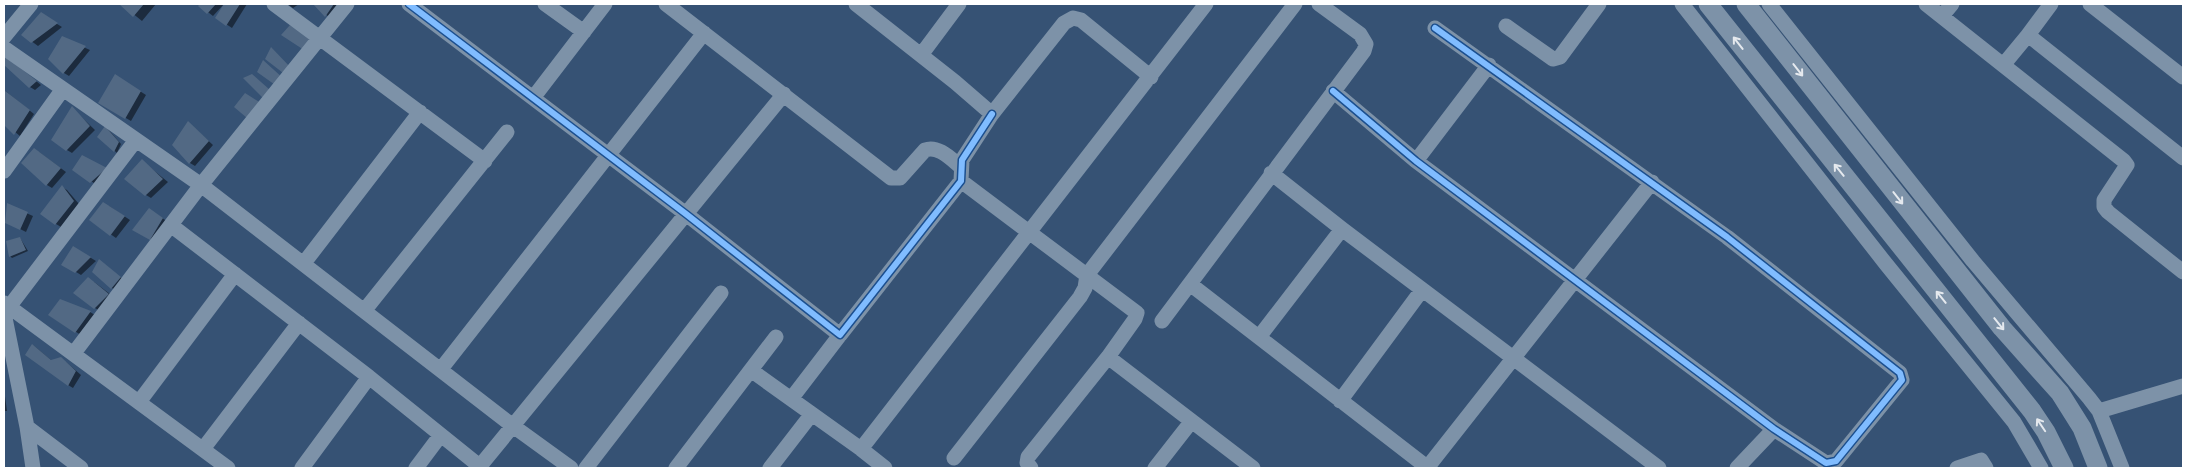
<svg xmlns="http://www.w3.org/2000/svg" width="2187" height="472" viewBox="0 0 2187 472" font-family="Mulish,sans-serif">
<rect width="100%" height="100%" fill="#365274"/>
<path fill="#0007" d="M121,4h35l-14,17z
M201,4h23l-11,12 -13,-10z
M225,4h22l-15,24 -15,-10z
M287,4h12l-6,4z
M315,4h25l-9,15z
M41,14l21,13 -24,19 -15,-11z
M63,38l27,12 -21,26 -5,-3z
M5,58l6,3 30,24 -6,5 -5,-3 -26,-24z
M121,79l25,16 -15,26 -31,-18z
M4,90l30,24 -14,22 -16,-13v-24l2,-4z
M72,108l23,22 -23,23 -5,-3z
M189,123l24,22 -18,21 -5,-3z
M107,128l14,16 -4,9 -18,-16z
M39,152l27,20 -14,16 -5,-3z
M142,161l26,21 -17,16 -5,-3z
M74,170l37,2 -14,13z
M62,187l5,3 12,14 -18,23 -5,-3z
M8,205l25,11 -7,16 -14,-7z
M109,206l21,14 -14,18 -26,-18z
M155,213l13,9 -12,20 -23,-13z
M20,238l8,13 -16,7 -2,-2z
M73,247l23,14 -15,14 -18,-11z
M104,264l21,17 -8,10 -5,-3z
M94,282l20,15 -14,14 -5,-3z
M90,312l5,3 -14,20 -32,-20z
M33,345l19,16 14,1 15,13 -8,13 -5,-3z
M4,389l3,22h-3z"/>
<path fill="#526984" d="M119,4h25l-11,13z
M200,4h16l-9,10 -9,-8z
M224,4h16l-14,22 -11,-8z
M313,4h21l-9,13z
M41,12l17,11 -27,20 -10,-8z
M290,25l23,14 -9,11 -23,-15z
M62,36l24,10 -23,28 -15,-15z
M271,47l20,21 -4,8 -22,-17z
M5,56l32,25 -8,7 -25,-23z
M263,60l21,19 -6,8 -21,-15z
M115,74l26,17 -16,28 -27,-16z
M252,74l18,16 -7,8 -20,-20z
M4,90l26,20 -16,25 -10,-10z
M245,93l16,10 -14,15 -13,-11z
M72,106l18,20 -24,25 -15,-11z
M188,121l21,20 -20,23 -17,-19z
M105,126l14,16 -5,10 -17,-15z
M34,148l27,20 -15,18 -25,-23z
M82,155l25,13 -17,15 -18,-13z
M142,159l21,20 -18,17 -21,-17z
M62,185l12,16 -19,24 -15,-11z
M103,202l22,14 -15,20 -21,-16z
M7,203l21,9 -8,18 -15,-7z
M149,208l14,10 -13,22 -18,-10z
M20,237l6,13 -17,7 -3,-16z
M73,246l18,11 -16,16 -14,-8z
M99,259l22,18 -10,12 -19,-17z
M88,277l21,17 -15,15 -21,-16z
M60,299l31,12 -16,22 -27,-18z
M32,344l19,16 10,-3 15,14 -8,15 -43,-31z"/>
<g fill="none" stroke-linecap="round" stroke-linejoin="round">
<path stroke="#7d92a8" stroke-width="15" d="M274,4l211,157
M409,4l277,210 154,121 121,-154 1,-21 30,-46
M545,4l39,28
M666,4l225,174h9l25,-28c13,-5 26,9 36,17
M856,4l99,78 37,32 72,-91 9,-5 8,2 70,57
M1682,4l204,260 128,158 27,46
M1769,4l204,257 116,137 10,13 23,57
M1926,4l198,157 3,4 -23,35v7l4,5 75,60
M2090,4l93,73
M1942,16l10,-12
M1506,26l47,33 7,-2 39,-53
M2028,35l23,-31
M4,37l27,-33
M4,48l197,137 312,241 58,42
M921,55l38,-51
M2004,64l24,-29 155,123
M1333,91l83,70 358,268 52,34 10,-2 66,-81 -2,-7 -173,-136 -292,-209
M533,98l72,-94
M1416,161l73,-96
M4,171l59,-82
M1271,173l71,56 317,239
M961,181l176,132 -2,6 -27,38 -80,100 -1,6 4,5
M172,226l197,151 113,91
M304,263l116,-151
M1190,284l238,184
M4,303l224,165
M9,307l127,-167
M364,311l143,-179
M4,313l23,114 6,41
M1162,321l202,-270 2,-7 -6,-10 -41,-30
M1259,337l83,-108
M74,353l127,-168 146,-181
M1108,357l145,111
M441,369l263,-336
M752,371l109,78 24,19
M791,399l49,-64
M1340,401l82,-111
M139,402l96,-128
M2099,411l84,-25
M27,427l54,41
M203,449l96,-126
M861,449l345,-445
M954,458l126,-161 5,-9 2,-13 208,-271
M480,466l304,-372
M302,468l67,-91
M416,468l24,-32
M586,468l135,-175
M676,468l100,-131
M770,468l41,-53
M1155,468l36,-46
M1427,468l225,-286
M1737,468l37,-39
M1957,468l24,-8 5,8"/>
<path stroke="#7d92a8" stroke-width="19" d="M1708,4l324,407 14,21 18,36
M1746,4l256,324 58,65 22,35 16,40"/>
<defs>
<path id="cycleway" d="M409,4l277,210 154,121 121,-154 1,-21 30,-46
M1333,91l83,70 358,268 52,34 10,-2 66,-81 -2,-7 -173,-136 -292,-209"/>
</defs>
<use href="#cycleway" stroke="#1b4f8f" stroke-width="9"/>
<use href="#cycleway" stroke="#80bcff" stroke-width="6"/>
</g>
<defs><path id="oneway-shaft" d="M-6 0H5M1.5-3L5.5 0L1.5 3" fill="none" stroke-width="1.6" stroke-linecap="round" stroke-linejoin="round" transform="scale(1.25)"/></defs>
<g stroke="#e5e9ee">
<use href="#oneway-shaft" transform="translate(1738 43) rotate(-128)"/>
<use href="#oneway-shaft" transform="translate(1798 70) rotate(52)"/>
<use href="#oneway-shaft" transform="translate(1839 170) rotate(-129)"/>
<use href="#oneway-shaft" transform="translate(1898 198) rotate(52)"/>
<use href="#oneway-shaft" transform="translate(1941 297) rotate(-129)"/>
<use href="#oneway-shaft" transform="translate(1999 324) rotate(51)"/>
<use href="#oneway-shaft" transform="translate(2041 425) rotate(-124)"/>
</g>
<rect width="2187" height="472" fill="none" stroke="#ffffff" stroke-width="10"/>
</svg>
